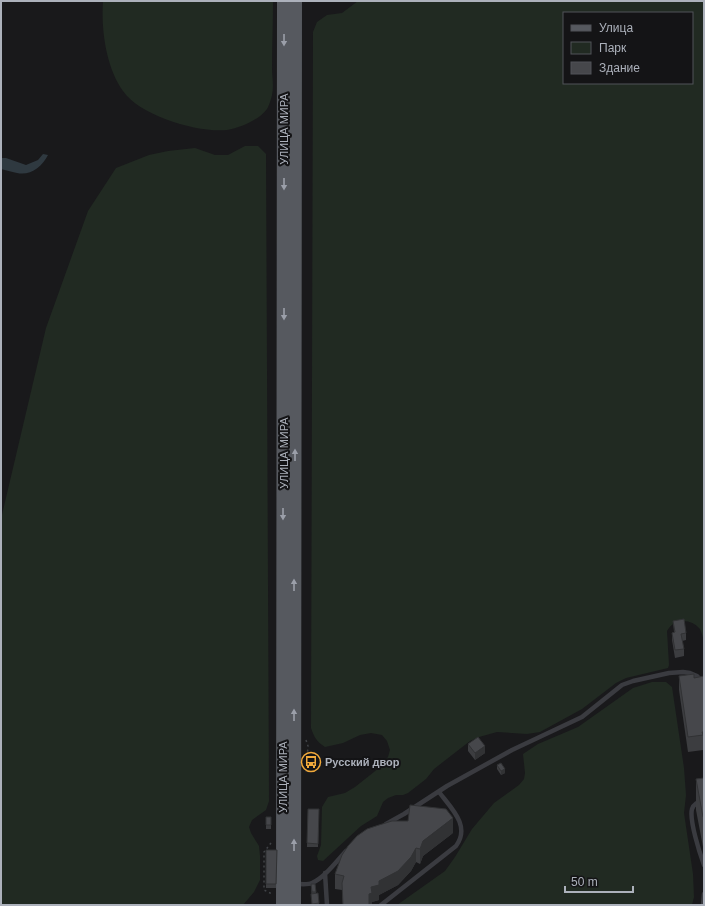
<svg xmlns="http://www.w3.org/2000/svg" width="705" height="906" viewBox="0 0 705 906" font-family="Helvetica,sans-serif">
<rect width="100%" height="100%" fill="#19191b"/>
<path fill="#212a22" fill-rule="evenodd" d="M103,1h170c0,22 -1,44 -1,67 0,8 2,18 0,27 -1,4 -3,11 -5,14 -8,11 -27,19 -40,21 -29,3 -87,-14 -104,-39 -17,-24 -22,-61 -20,-90z
M358,1h346v641c-1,-4 -2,-9 -4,-13 -9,-11 -26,-11 -33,2l2,34 -1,3 -42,10 -10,5 -34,26 -42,23 -13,2 -30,-2 -18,5 -9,4 -36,28 -8,10 -18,14 -5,2h-7l-8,3 -5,4 -6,14 -16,10 -38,35 -5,-1 -1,-4 4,-11 1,-38 6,-10 17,-4 10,-6 24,-19 9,-11 2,-7 -3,-9 -5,-6 -11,-2 -11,2 -17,8 -18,4c-8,-5 -11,-10 -14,-19l2,-696 4,-10 10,-7 15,-2zM564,13h128v70h-128z
M245,146h13l8,8 3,647 -3,9 -14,10 -3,7 2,6 8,13 1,10v24l-6,12 -11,13h-242v-386l45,-191 42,-117 28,-43 33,-13 19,-4 27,-3 20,7h13z
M652,682h14l6,5 12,81 2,27 -2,18 9,61 1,23 -2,8h-295l48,-34 10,-14 17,-28 22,-26 25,-18 5,-6 1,-6 -2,-19 15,-10 40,-17 55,-39z"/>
<path fill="#2f3940" d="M43,154l5,1c-6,12 -18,21 -31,18 -6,-1 -11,-3 -16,-4v-11h5l20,7 12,-5z"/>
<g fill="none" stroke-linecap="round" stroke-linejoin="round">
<path stroke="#404347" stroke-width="1.5" stroke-dasharray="2 3" stroke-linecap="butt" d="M306,740l2,6 -2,28
M271,843l-7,9v38l8,4"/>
<path stroke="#3a3b40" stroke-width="4.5" d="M704,800c-5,2 -10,3 -12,9 -3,11 8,45 12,56
M386,824l18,-10 43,-28 65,-36 70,-33 40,-32 11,-4 36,-8 14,-1 7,1 7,3 7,8
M325,873l2,32
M296,884c5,0 12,1 16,-1 13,-6 24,-21 34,-32
M381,905l75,-59c15,-20 -5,-38 -17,-54
M703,905l1,-11"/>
<path stroke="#56595f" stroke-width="14" d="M283,905l1,-904
M294,905l1,-904"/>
</g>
<path fill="#3c3d40" d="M673,621l13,12v7l-4,1 2,8v7l-9,2 -3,-18v-7l2,-1z
M679,676l25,2v68h-1v4l-15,2 -9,-62z
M468,744l17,9 -10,7 -7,-9z
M309,754h5v12h-5z
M497,765l8,8 -4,2 -4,-6z
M704,778v69h-1l-7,-37v-31z
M308,809h11l-1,38h-11z
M266,817h5v12h-5z
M453,833l-30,23 -3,8 -4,-2 -5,9 -13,14 -19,10v5l-7,2v3h-29l-1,-15 -7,-1v-15z
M266,850h11l-1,38h-10z
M311,884h4l1,9h2l1,12h-7z"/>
<path fill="#313234" d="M485,746v7l-10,7v-7z
M505,769v4l-4,2v-4z
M453,818v15l-30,23 -3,8v-15l3,-8z
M416,848v14l-5,9 -13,14 -19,10v5l-7,2v3h-3v-11l2,-7z"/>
<path fill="#46474b" stroke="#313234" d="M684,619l2,14 -5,1 3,15 -9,1 -3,-17 3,-1 -2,-11z
M694,674v4l10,-2v56h-2l1,3 -15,2 -9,-61z
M478,737l7,9 -10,7 -7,-9z
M309,754h5v8h-5z
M501,763l4,6 -4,2 -4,-6z
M704,778v39h-1l-7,-38z
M410,805l36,4 7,9 -30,23 -3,8 -4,-1 -5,9 -13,14 -19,10v4l-8,2 1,6 -3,1v11h-26l-1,-22 2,-7 -9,-2 7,-19 6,-9 9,-10 10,-7 12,-4 13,-4h16z
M308,809h11l-1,35 -11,-1z
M266,817h5v8h-5z
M266,850h11l-1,34h-10z
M311,884h4l1,8h-4z
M318,893l1,10 -7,1 -1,-10z"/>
<defs><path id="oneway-solid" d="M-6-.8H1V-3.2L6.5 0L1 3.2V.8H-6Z"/></defs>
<g fill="#9b9fa9">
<use href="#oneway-solid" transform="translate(284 40) rotate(90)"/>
<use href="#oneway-solid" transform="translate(284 184) rotate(90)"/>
<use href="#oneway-solid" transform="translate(284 314) rotate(90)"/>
<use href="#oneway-solid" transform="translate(295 455) rotate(-90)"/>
<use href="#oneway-solid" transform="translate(283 514) rotate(90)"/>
<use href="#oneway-solid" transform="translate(294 585) rotate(-90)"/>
<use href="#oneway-solid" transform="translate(294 715) rotate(-90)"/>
<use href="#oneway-solid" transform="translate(294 845) rotate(-90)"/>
</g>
<defs>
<symbol id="bus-ring" viewBox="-11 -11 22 22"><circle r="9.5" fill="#141416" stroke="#f1a93b" stroke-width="1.5"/><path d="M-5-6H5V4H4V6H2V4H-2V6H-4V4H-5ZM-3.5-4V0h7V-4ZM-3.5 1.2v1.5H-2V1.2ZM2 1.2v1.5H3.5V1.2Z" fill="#f1a93b"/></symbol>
</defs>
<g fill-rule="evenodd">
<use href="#bus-ring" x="300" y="751" width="22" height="22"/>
</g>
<g text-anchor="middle" stroke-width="4" stroke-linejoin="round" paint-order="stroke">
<g font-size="11" fill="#acb1bb" stroke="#141416">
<text transform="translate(284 129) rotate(-90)" y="4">УЛИЦА МИРА</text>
<text transform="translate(284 453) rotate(-90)" y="4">УЛИЦА МИРА</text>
<text transform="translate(283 777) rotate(-90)" y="4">УЛИЦА МИРА</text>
</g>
<g font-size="11" font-weight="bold" fill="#acb1bb" stroke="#141416" text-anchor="start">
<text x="325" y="766">Русский двор</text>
</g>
</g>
<rect width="705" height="906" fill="none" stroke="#acb1bb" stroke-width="4"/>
<rect x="563" y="12" width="130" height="72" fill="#141416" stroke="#515358"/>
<rect x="571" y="25" width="20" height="6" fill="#56595f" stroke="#515358"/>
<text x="599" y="32" font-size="12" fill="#acb1bb">Улица</text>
<rect x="571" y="42" width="20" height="12" fill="#212a22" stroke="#515358"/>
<text x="599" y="52" font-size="12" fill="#acb1bb">Парк</text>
<rect x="571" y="62" width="20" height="12" fill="#46474b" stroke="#515358"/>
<text x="599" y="72" font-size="12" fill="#acb1bb">Здание</text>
<path d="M565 886v6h68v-6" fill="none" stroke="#acb1bb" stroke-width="2"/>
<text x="571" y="886" font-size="12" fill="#acb1bb" stroke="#141416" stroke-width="3" paint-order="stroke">50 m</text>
</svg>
